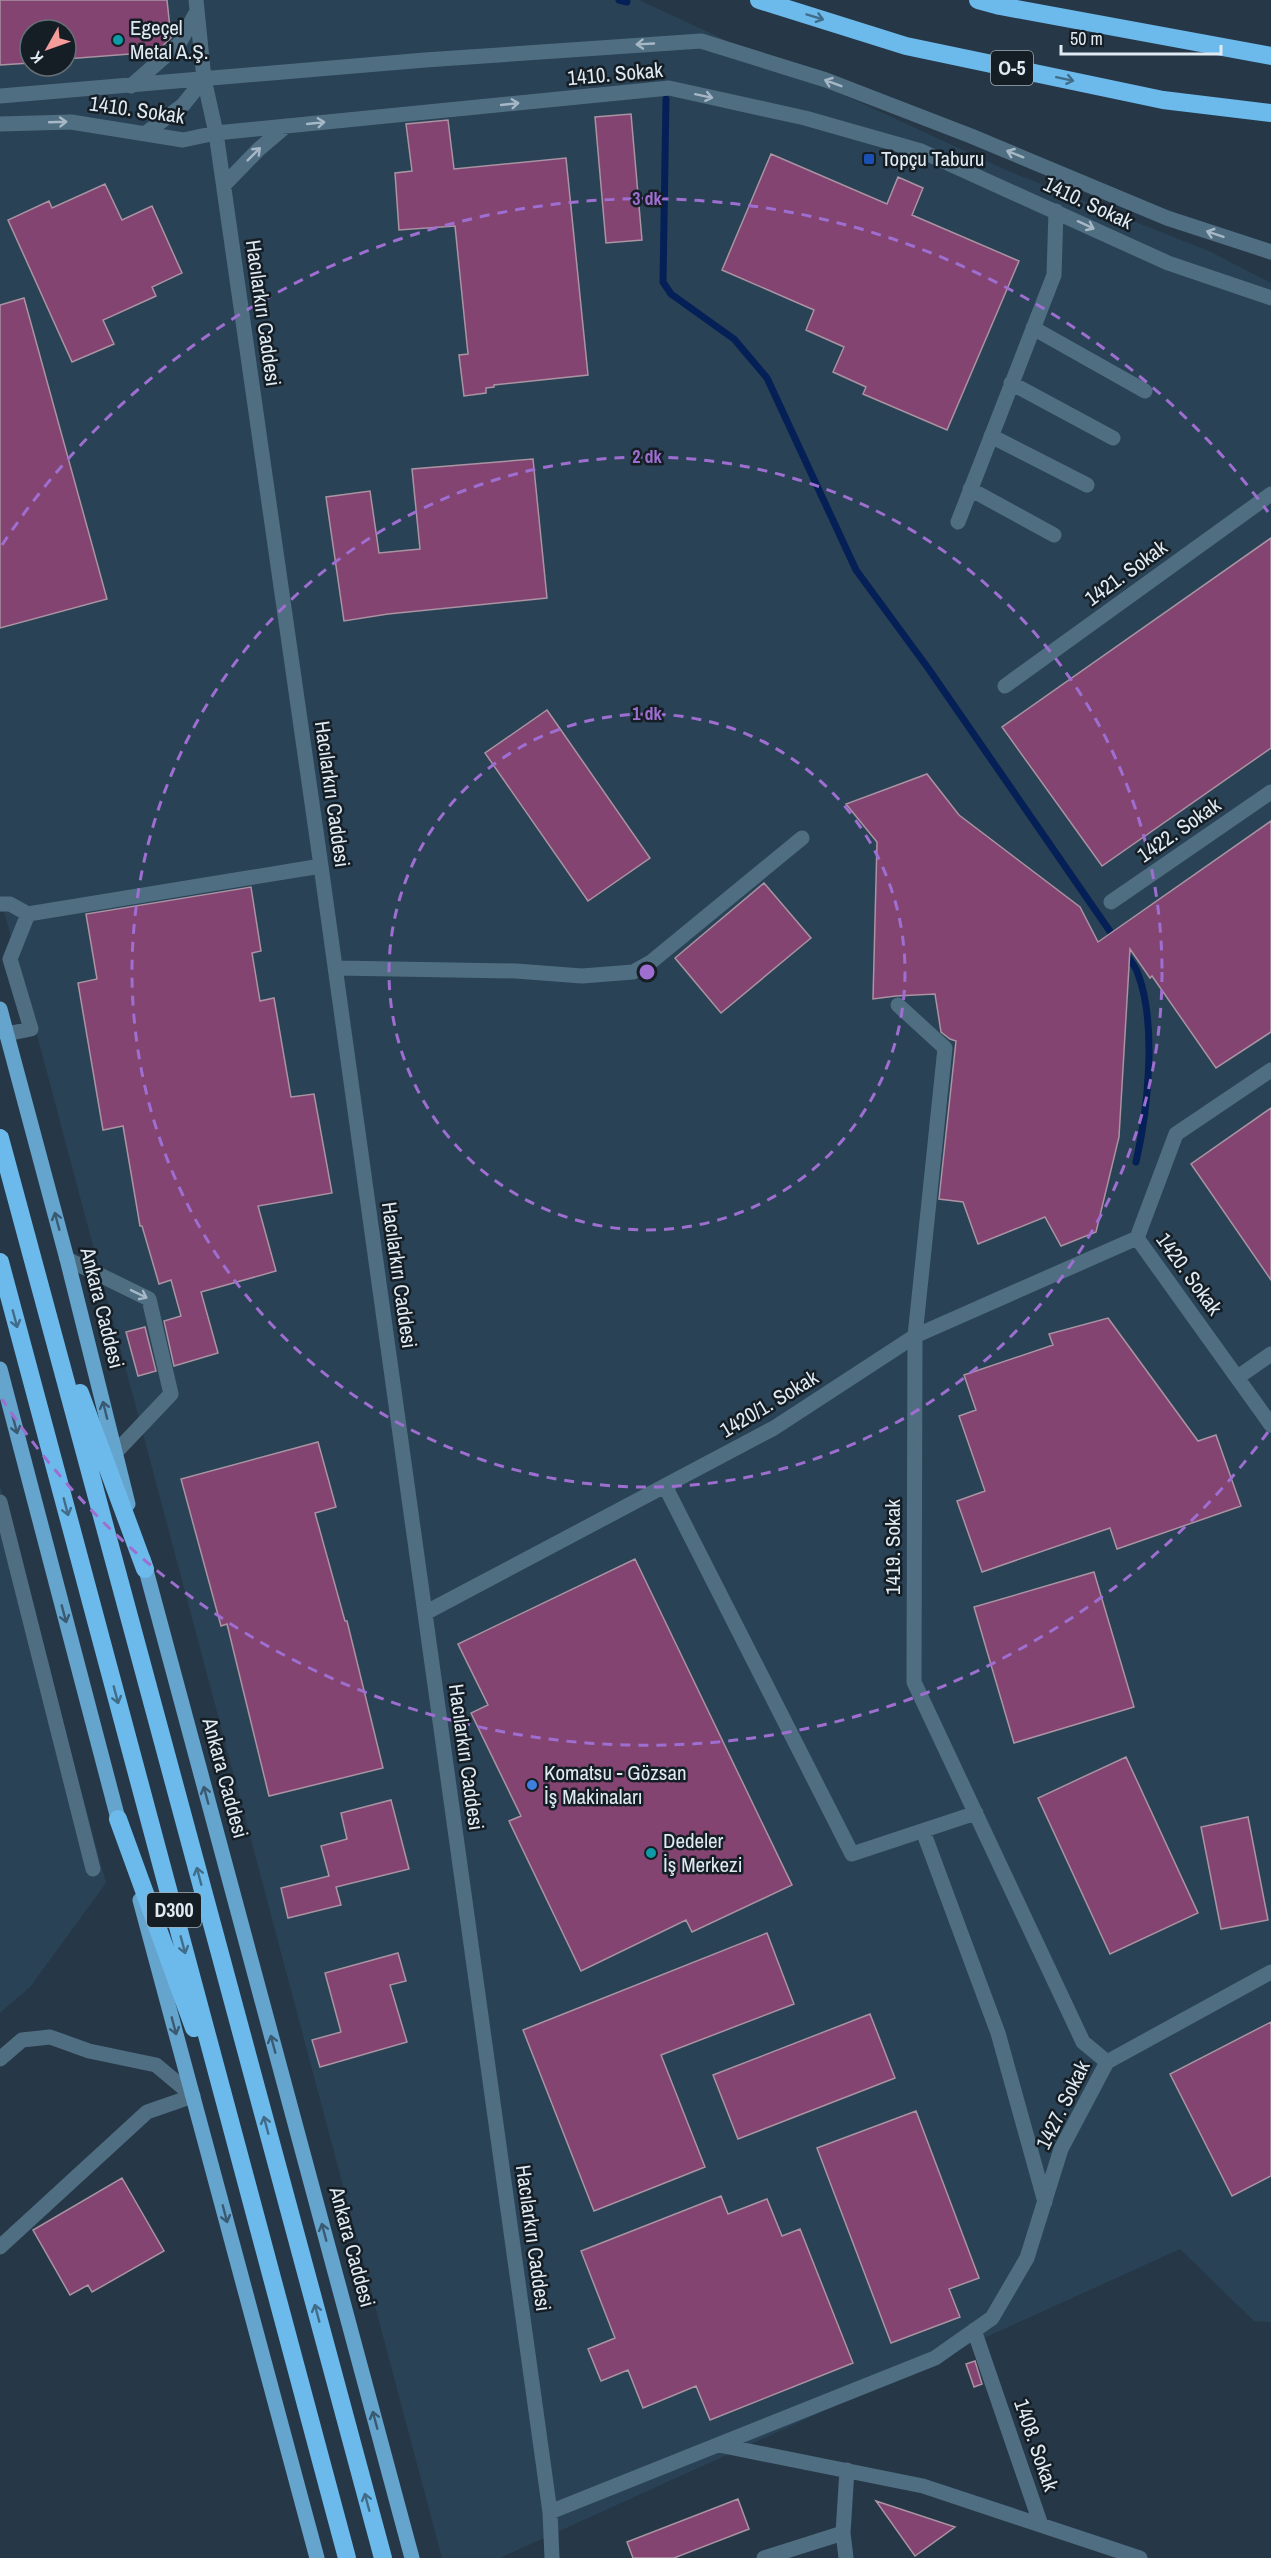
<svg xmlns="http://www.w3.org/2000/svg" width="1271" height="2558" viewBox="0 0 1271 2558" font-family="'Archivo Narrow',sans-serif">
<rect width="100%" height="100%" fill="#263847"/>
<path fill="#2a4255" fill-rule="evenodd" d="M0,0h639l367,170 205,82 60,31v2039l-17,-1 -74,-72 -680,309h-58l-442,-1662zM30,30h36v36h-36z
M0,1485l106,398 -76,104 -30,26z"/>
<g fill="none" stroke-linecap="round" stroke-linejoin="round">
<path stroke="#052057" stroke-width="7" d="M619,0l8,2
M666,99l-3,183 8,12 63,45 33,39 89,192 72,98 188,272
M1126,954c4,6 10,13 12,20 19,50 10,136 -2,188"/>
</g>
<path fill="#834472" stroke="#aa93a2" stroke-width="1.5" d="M0,0h167l4,38 -15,14 -90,7v-29h-36v33l-30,2z
M631,114l11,126 -36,3 -11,-126z
M448,120l6,49 112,-11 22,217 -94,10v2l-8,1v5l-22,3 -5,-41 9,-1 -13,-128 -56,4 -4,-57 17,-2 -6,-47z
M771,154l116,50 11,-27 25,11 -11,27 107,46 -72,169 -84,-36 3,-7 -33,-15 11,-25 -38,-17 8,-20 -92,-40z
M105,184l17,36 30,-14 30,67 -30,14 4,9 -53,24 11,24 -42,18 -64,-142 41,-19 3,7z
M24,298l83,301 -107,29v-323z
M533,459l14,139 -159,16 -44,7 -18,-124 44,-6 9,62 41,-4 -8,-80z
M1271,538v210l-169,118 -100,-139z
M547,710l103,148 -62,43 -103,-148z
M927,774l32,41 121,92 18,35 173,-121v211l-55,36 -64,-92 -2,2 -20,-29 -11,188 -23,95 -35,14 -16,-29 -67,27 -15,-42 -24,-3 17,-158 -6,-2 -9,-7 -6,-38 -39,2 -23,3 4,-157 -31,-38z
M764,883l47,55 -90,75 -46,-55z
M251,887l10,64 -9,2 8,48 14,-3 17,99 23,-3 18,99 -74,13 18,65 -75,21 17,61 -44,13 -10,-45 17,-5 -10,-36 -12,4 -17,-58h-2l-17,-100 -20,4 -25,-147 19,-4 -11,-65z
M1271,1108v172l-80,-116z
M1108,1318l90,123 18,-6 25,71 -124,43 -7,-21 -128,44 -25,-71 28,-10 -26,-75 17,-6 -12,-35 89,-30 -4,-11z
M145,1327l11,44 -18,5 -12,-44z
M318,1442l18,65 -21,6 30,108h2l36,147 -114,28 -42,-172 -6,2 -40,-147z
M635,1559l157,326 -100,47 -6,-12 -105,51 -72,-150 12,-5 -50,-103 17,-8 -30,-61z
M1094,1572l40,135 -120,36 -40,-136z
M1126,1757l72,156 -88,41 -72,-156z
M391,1800l18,69 -73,18 5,18 -53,13 -7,-30 48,-12 -8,-30 26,-7 -6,-26z
M1248,1817l20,103 -47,9 -20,-102z
M767,1933l27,71 -133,51 44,112 -111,44 -71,-181z
M398,1953l8,28 -16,4 17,57 -87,25 -8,-27 29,-8 -16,-59z
M870,2014l25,64 -157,61 -25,-64z
M1271,2022v154l-39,20 -62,-122z
M916,2111l63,167 -30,11 11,28 -69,26 -74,-195z
M122,2178l42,73 -72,41 -4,-7 -18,10 -37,-65z
M721,2196l7,18 39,-15 15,37 18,-7 53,134 -143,57 -14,-34 -53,22 -15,-38 -27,11 -13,-32 27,-11 -34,-87z
M975,2361l7,23 -8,3 -8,-23z
M738,2499l11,30 -75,29h-41l-6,-16z
M876,2501l79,26 -40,29z"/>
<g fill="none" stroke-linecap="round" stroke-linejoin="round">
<path stroke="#506e82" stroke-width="15" d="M196,0l8,79 12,54 105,733 229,1646 2,46
M131,86l48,-42 18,-33
M0,96l425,-36 276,-19 125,39 145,56 196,82 104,34
M0,124l71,-2 112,18 33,-7 453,-45 136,30 116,33 247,112 103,35
M146,133l37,-28 21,-26
M224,185l35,-36 27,-23
M1033,328l112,63
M1011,383l102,55
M991,436l96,49
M970,489l84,46
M958,522l96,-247 2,-64
M1005,686l266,-192
M1111,902l160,-110
M0,904h10l18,10 293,-48
M336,968l180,3 66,5 51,-4 18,-10 151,-124
M898,1005l47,43 -30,288 -1,346 169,360 24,20
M6,1034l25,-5 -21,-70 18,-45
M1137,1238l134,187
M1137,1238l39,-104 95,-64
M67,1259l82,40 22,95 -56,59
M1238,1377l33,-23
M665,1486l187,368 124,-41
M0,1502l93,367
M425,1613l349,-185 141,-92 222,-98
M923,1831l75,202 47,169
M0,2059l22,-19 28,-3 39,14 67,14 37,31
M0,2247l147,-135 46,-16
M974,2330l67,195
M719,2445l204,41 217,72
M550,2512l385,-154 57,-40 35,-60 34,-109 46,-87 164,-90
M843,2533l4,-63
M764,2558l79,-25 3,25"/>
<path stroke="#65a4cd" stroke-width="15" d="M0,1009l67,250 61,245
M0,1369l121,461
M143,1559l269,999
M140,1900l177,658"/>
<path stroke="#6cb9eb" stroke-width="18" d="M759,0l147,46 257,54 108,13
M978,0l22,6 271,50
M0,1138l383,1420
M0,1262l347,1296
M80,1393l65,176
M118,1819l76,209"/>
</g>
<defs><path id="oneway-shaft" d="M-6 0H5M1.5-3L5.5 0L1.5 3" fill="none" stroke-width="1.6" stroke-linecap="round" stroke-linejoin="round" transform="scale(1.5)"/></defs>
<g stroke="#416c88">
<use href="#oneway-shaft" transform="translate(815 17) rotate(17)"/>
<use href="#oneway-shaft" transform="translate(1065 79) rotate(12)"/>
<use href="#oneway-shaft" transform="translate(15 1319) rotate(75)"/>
<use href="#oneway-shaft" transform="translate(66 1507) rotate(75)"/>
<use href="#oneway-shaft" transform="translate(116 1695) rotate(75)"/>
<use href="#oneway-shaft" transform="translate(199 1876) rotate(-105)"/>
<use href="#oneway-shaft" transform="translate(183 1945) rotate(75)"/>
<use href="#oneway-shaft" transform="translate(266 2125) rotate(-105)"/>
<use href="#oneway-shaft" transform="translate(317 2313) rotate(-105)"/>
<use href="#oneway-shaft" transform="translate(367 2502) rotate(-105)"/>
</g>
<g stroke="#a6b8c6">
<use href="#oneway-shaft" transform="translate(645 44) rotate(177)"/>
<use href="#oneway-shaft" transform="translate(833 83) rotate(-159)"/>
<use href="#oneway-shaft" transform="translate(704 96) rotate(12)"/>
<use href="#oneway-shaft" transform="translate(510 104) rotate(-6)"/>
<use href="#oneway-shaft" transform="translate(58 122) rotate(-2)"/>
<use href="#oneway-shaft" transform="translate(316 123) rotate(-6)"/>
<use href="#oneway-shaft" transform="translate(254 154) rotate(-45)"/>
<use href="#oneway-shaft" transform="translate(1015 154) rotate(-158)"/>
<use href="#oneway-shaft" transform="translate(1086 225) rotate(25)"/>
<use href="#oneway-shaft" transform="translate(1215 234) rotate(-161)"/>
<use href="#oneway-shaft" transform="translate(139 1294) rotate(26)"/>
</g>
<g stroke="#3a5a71">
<use href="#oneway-shaft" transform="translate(57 1221) rotate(-105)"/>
<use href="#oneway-shaft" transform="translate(105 1410) rotate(-104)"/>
<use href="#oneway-shaft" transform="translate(15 1425) rotate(75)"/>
<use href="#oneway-shaft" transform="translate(64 1614) rotate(75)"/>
<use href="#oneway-shaft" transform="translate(206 1795) rotate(-105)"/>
<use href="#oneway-shaft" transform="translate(174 2026) rotate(75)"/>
<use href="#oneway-shaft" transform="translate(273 2044) rotate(-105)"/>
<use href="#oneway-shaft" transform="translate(225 2214) rotate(75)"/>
<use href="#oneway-shaft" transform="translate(324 2232) rotate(-105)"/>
<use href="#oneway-shaft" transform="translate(375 2420) rotate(-105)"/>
</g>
<g fill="none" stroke="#9e6ed1" stroke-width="3" stroke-dasharray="10 8">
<circle cx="647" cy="972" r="258"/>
<circle cx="647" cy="972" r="515"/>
<path d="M1268 1432A773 773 0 0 1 2 1399M2 545A773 773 0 0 1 1268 512"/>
</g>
<g fill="#0f9aa8" stroke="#161e25" stroke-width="2">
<circle cx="118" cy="40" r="6"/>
<circle cx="651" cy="1853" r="6"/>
</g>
<rect fill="#1a4fb4" stroke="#161e25" stroke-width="2" x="863" y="153" width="12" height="12" rx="3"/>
<circle fill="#3f7fe0" stroke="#161e25" stroke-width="2" cx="532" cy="1785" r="6"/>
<g text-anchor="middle" stroke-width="5" stroke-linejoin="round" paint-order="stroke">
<g fill="#161e25" stroke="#a3adb5" stroke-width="1.5">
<rect x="991" y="51" width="42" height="34" rx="4.5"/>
<rect x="147" y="1893" width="54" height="34" rx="4.5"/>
</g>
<g font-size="20" font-weight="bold" fill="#dfeaf3">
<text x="1012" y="75">O-5</text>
<text x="174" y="1917">D300</text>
</g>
<g font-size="21" fill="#dfeaf3" stroke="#161e25" text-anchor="start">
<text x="130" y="35">Egeçel<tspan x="130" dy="24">Metal A.Ş.</tspan></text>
<text x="881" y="166">Topçu Taburu</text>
<text x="544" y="1780">Komatsu - Gözsan<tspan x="544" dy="24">İş Makinaları</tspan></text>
<text x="663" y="1848">Dedeler<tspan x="663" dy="24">İş Merkezi</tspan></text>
</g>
<g font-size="21" fill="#dfeaf3" stroke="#161e25">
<text transform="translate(615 74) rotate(-5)" y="7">1410. Sokak</text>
<text transform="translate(137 110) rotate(8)" y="7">1410. Sokak</text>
<text transform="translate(1088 203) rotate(25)" y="7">1410. Sokak</text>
<text transform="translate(263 313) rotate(82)" y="7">Hacılarkırı Caddesi</text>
<text transform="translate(1126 573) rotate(-36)" y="7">1421. Sokak</text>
<text transform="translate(332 794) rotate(82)" y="7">Hacılarkırı Caddesi</text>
<text transform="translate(1179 830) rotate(-35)" y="7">1422. Sokak</text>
<text transform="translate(1189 1274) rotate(54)" y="7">1420. Sokak</text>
<text transform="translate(399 1275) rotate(82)" y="7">Hacılarkırı Caddesi</text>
<text transform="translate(102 1308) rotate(76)" y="7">Ankara Caddesi</text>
<text transform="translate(769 1404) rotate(-31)" y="7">1420/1. Sokak</text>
<text transform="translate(893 1547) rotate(-90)" y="7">1419. Sokak</text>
<text transform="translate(466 1757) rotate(82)" y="7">Hacılarkırı Caddesi</text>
<text transform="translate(225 1778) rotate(75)" y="7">Ankara Caddesi</text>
<text transform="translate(1063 2105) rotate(-64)" y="7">1427. Sokak</text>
<text transform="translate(533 2238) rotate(82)" y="7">Hacılarkırı Caddesi</text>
<text transform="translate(352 2247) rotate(75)" y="7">Ankara Caddesi</text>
<text transform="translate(1036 2445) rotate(71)" y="7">1408. Sokak</text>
</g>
</g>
<circle cx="647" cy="972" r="9" fill="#9e6ed1" stroke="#161e25" stroke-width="3"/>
<g font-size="18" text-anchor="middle" font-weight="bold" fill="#9e6ed1" stroke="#161e25" stroke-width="5" stroke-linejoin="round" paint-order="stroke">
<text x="647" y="205">3 dk</text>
<text x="647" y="463">2 dk</text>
<text x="647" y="720">1 dk</text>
</g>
<g transform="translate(48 48) rotate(230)"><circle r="28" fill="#161e25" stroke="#667077" stroke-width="1.5"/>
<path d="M0-4.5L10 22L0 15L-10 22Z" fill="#f59b99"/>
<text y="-9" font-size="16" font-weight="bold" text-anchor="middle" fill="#dfeaf3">K</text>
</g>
<path d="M1061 45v9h160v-9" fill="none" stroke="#dfeaf3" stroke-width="3"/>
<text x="1070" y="45" font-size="18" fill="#dfeaf3" stroke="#161e25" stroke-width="4.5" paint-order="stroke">50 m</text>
</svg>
